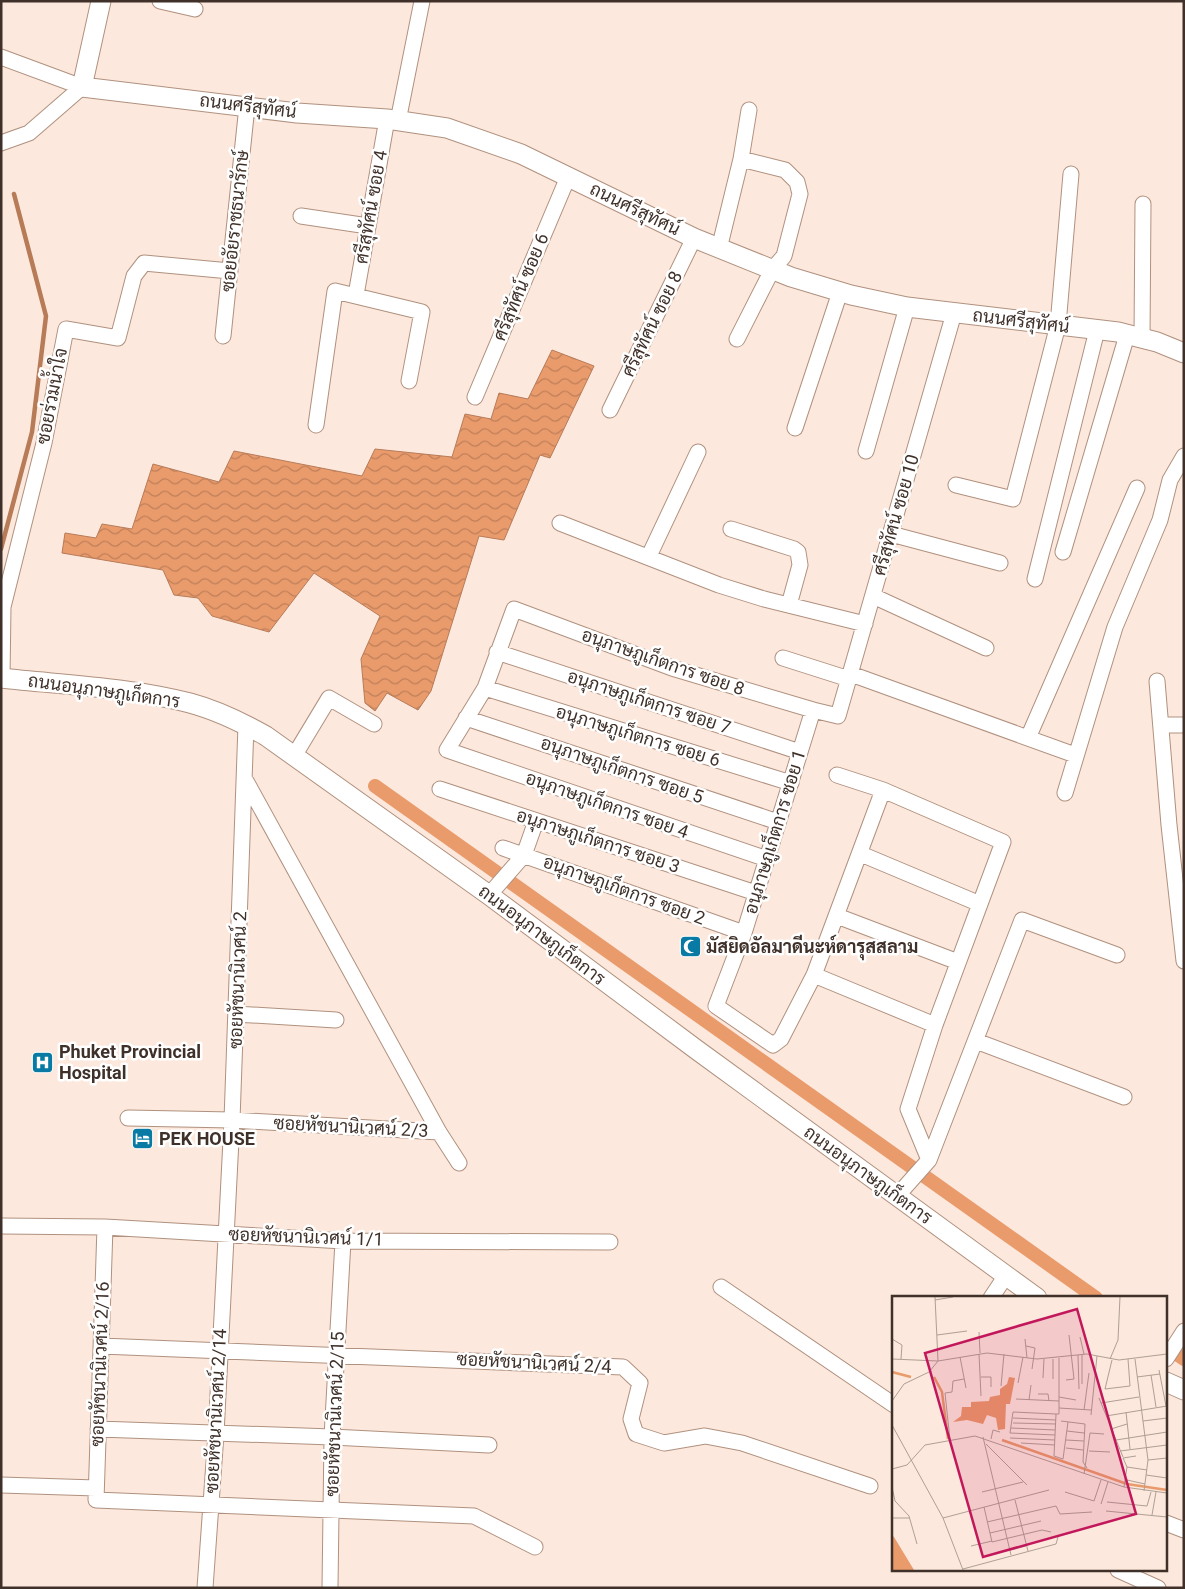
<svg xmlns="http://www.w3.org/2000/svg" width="1185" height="1589" viewBox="0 0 1185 1589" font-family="Roboto,Sarabun,sans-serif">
<defs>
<pattern id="water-waves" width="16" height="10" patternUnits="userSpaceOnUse" patternTransform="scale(1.25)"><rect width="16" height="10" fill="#ea9b6c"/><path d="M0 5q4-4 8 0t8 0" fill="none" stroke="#bf7f59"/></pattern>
</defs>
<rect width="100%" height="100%" fill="#fce8dc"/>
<path fill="url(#water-waves)" stroke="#b77b58" d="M552,350l42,16 -44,92 -10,-3 -36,85 -25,-4 -48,155 -13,19 -31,-17 -12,18 -10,-8 -4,-44 19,-43 -66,-43 -45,59 -57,-16 -14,-18 -24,-3 -11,-25 -101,-17 3,-20 31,5 6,-14 30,5 21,-65 66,18 15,-31 128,25 13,-27 77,8 13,-43 26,5 8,-26 29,6z"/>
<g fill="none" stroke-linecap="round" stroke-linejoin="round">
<path stroke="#b77b58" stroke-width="4.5" d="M1,549l31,-117 14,-116 -32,-122"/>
<path stroke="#ea9b6c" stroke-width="14" d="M375,786l721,512
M1166,1347l18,12"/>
<defs>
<path id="minor" d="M160,1l35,8
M1,57l81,30 -53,46 -28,10
M398,121l24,-120
M301,216l67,10
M719,249l22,-90 8,-49
M356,295l31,-176
M223,336l24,-230
M737,339l35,-69 12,-14 16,-62 -3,-12 -12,-12 -44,-11
M1142,339l1,-135
M475,397l93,-220
M610,410l84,-172
M316,425l19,-134 87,21 -13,69
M795,428l45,-136
M866,451l41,-144
M956,485l57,14 45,-174 13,-151
M560,523l159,62 45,14 101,25
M731,529l63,20 4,3 2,13 -11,40
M891,534l109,29
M1063,552l64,-217
M649,556l49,-104
M1035,579l62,-249
M873,596l113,52
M497,652l303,100
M783,658l66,21
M851,674l224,81
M2,678l1,-71 41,-164 22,-114 52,9 16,-62 10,-13 86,8
M1157,681l12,144 15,136
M485,688l306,95
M466,718l312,104
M1161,725h23
M1028,738l109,-250
M294,756l35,-58 45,26
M837,775l46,15 120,52 -68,183 -27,84 21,51
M246,781l193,351 20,31
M440,789l316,104
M883,790l-69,185 -33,64 -8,6 -57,-39 28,-73 69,-223 25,6 116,-403
M1065,793l50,-166 45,-107 10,-40 14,-24
M503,848l241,85
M861,854l119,50
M767,859l-320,-109 38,-62 29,-79 158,59 141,42
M489,895l35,-40 12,-34
M837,916l121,46
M814,975l121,50
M236,1014l100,6
M976,1041l148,56
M128,1118l104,2 207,12
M897,1196l32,-36 93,-240 95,35
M1,1226l104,1 238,14 267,1
M105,1227l-9,273 378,16 61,31
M721,1287l173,118
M991,1298l14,-21
M101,1346l522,21 17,16 -9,36 5,15 28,9 41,-7 37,7 128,43
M1166,1359l18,-28
M98,1429l234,8 157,8
M1,1485l95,3
M1166,1523l18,7
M1118,1570l40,18
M205,1588l11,-154 16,-314 14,-395
M330,1588l2,-151 11,-196"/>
<path id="tertiary" d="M101,1l-19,86 215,26 90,6 60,9 74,26 173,84 97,39 60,18 56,12 211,25 39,10 27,11
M1,678c63,7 127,9 189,25 26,7 53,20 76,33l223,159 208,155 340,248
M1166,1382l18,8"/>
</defs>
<use href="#minor" stroke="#b0917f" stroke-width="17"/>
<use href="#tertiary" stroke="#b0917f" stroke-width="21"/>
<use href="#minor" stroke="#fff" stroke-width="15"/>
<use href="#tertiary" stroke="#fff" stroke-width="19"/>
</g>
<defs>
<symbol id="mosque-square" viewBox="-11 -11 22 22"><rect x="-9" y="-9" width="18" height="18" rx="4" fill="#097aa3" stroke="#fff"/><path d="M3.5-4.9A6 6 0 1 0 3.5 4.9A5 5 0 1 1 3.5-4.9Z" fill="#fff"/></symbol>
<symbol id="hospital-square" viewBox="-11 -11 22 22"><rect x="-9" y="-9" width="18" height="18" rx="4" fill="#097aa3" stroke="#fff"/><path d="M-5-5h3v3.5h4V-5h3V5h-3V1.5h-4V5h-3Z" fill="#fff"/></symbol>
<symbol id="hotel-square" viewBox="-11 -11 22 22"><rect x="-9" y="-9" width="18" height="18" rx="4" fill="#097aa3" stroke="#fff"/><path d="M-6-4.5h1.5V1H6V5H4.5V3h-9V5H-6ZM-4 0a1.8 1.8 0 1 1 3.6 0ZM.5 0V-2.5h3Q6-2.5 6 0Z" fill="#fff"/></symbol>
</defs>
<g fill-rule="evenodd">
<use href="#mosque-square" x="678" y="934" width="25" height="25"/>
<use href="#hospital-square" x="30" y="1050" width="25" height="25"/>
<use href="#hotel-square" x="130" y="1126" width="25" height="25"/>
</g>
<g text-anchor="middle" stroke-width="5" stroke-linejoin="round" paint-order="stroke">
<g font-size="18" fill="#3f312a" stroke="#fff">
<text transform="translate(248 106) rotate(7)" y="6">ถนนศรีสุทัศน์</text>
<text transform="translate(371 207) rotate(-80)" y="6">ศรีสุทัศน์ ซอย 4</text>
<text transform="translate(635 209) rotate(26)" y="6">ถนนศรีสุทัศน์</text>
<text transform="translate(235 221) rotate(-84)" y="6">ซอยอัยราชธนารักษ์</text>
<text transform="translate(521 287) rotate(-67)" y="6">ศรีสุทัศน์ ซอย 6</text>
<text transform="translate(1021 321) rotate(7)" y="6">ถนนศรีสุทัศน์</text>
<text transform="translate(652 324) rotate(-64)" y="6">ศรีสุทัศน์ ซอย 8</text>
<text transform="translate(52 396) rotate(-79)" y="6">ซอยร่วมน้ำใจ</text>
<text transform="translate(896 515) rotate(-74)" y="6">ศรีสุทัศน์ ซอย 10</text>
<text transform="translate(663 662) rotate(19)" y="6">อนุภาษภูเก็ตการ ซอย 8</text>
<text transform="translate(104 691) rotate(8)" y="6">ถนนอนุภาษภูเก็ตการ</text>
<text transform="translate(649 702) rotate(18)" y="6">อนุภาษภูเก็ตการ ซอย 7</text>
<text transform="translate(638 736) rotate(17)" y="6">อนุภาษภูเก็ตการ ซอย 6</text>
<text transform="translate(622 770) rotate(19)" y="6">อนุภาษภูเก็ตการ ซอย 5</text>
<text transform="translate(607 805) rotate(19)" y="6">อนุภาษภูเก็ตการ ซอย 4</text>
<text transform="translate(775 832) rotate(-73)" y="6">อนุภาษภูเก็ตการ ซอย 1</text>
<text transform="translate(598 841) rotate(18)" y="6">อนุภาษภูเก็ตการ ซอย 3</text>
<text transform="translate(624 890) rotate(20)" y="6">อนุภาษภูเก็ตการ ซอย 2</text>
<text transform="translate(542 935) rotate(37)" y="6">ถนนอนุภาษภูเก็ตการ</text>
<text transform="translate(238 980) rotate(-88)" y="6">ซอยหัชนานิเวศน์ 2</text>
<text transform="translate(351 1127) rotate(3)" y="6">ซอยหัชนานิเวศน์ 2/3</text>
<text transform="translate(868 1175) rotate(36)" y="6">ถนนอนุภาษภูเก็ตการ</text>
<text transform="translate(306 1237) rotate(2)" y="6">ซอยหัชนานิเวศน์ 1/1</text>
<text transform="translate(534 1363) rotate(3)" y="6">ซอยหัชนานิเวศน์ 2/4</text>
<text transform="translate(100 1364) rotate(-88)" y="6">ซอยหัชนานิเวศน์ 2/16</text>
<text transform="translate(216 1411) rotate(-87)" y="6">ซอยหัชนานิเวศน์ 2/14</text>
<text transform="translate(335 1414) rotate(-88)" y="6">ซอยหัชนานิเวศน์ 2/15</text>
</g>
<g font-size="18" font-weight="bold" fill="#3f312a" stroke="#fff" text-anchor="start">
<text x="706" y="953">มัสยิดอัลมาดีนะห์ดารุสสลาม</text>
<text x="59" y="1058">Phuket Provincial<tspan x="59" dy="21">Hospital</tspan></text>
<text x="159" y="1145">PEK HOUSE</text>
</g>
</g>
<g transform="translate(892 1296)">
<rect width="275" height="275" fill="#fce8dc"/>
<path d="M117,81l6,1 -5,26h-4l-1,25 -7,1 -2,-12 -9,-3 -4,9 -16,-4 -14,2 8,-6 1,-9h9v-5l18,-1 1,-4 10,-2v-6l7,-5zM0,239l2,2 20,33h-22z" fill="#ea9b6c"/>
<path fill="none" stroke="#ea9b6c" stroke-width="2.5" d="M0,76l19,5M42,81l8,15 6,47M110,144l125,44 40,6"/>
<path fill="none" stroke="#b09f95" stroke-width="1" d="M43,1l3,64M43,4l18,-3M87,36l1,21M45,39l30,-4M188,41l4,17M0,43l10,6 -1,14M133,43l2,19M134,50l9,2 -3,21M87,58l2,42M186,59l1,34M68,61l6,31M167,62v56h-3l-2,42 9,3 5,-37M0,63l46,2 49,-8 50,6 50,-5 32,6 48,-6M161,63v20M218,63l8,-19 2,-43M243,63l13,101 -4,31M220,64l-7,29 25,-3 -2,-27M267,74l7,36M259,79l5,32M89,81h10v10M245,81l23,-3M151,82l1,-19M174,84l8,-1 -5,-44M126,87l5,-26M190,88v-30M109,90l3,-32M146,98h10l1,7M167,101l17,3M207,102l24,59M124,103l43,2M137,104l2,-15M0,105l12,-17 25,-12 9,-11M209,107l38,-6M167,112l32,2M192,114l5,-37M234,116l4,37M199,119l6,-59M214,120l61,-10M121,122l43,2M169,125l24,3 -2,38 4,6M251,125l24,-3M121,127l43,1M0,129l51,93 20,52M119,132l44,2M219,133l16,-5M175,135l17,2M163,139l-45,-2 3,-21 43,2M91,141l28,118M118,142l45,2M99,143l2,-9 7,2M58,144l-5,-47 7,-1 1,-11 11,-2M174,144l18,1M224,144l51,-8M129,147l34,2M94,148l41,41M174,152l17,2M197,155l21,1M228,155l47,-6M256,164l19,-2M235,171l20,3M0,173l15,-4 18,-20 50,-9 149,51 43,6M192,178l6,-41 14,1M254,179l21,3M235,184l18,4M0,191l3,14 14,15 8,28M232,191l3,-20 -4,-9 13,-2M90,196l41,-10M173,196l29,9 7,-21M123,204l13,51M215,206l40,4 4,-14M209,208l7,-22M92,211l8,35 50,-12 9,2M214,215l61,6M260,219l4,-23M0,222h18M51,222l106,-28M95,226l69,-16 4,8 32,-2M98,237l51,-12M79,250l21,-5M118,254l16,-4M71,273l93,-25 2,-7"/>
<path fill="#c2185b" fill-opacity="0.15" stroke="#c2185b" stroke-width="2.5" d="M185,13l59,205 -153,43 -58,-204z"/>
<rect width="275" height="275" fill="none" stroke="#3f312a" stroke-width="2.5"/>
</g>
<rect width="1185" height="1589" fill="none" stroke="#3f312a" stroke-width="5"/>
</svg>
